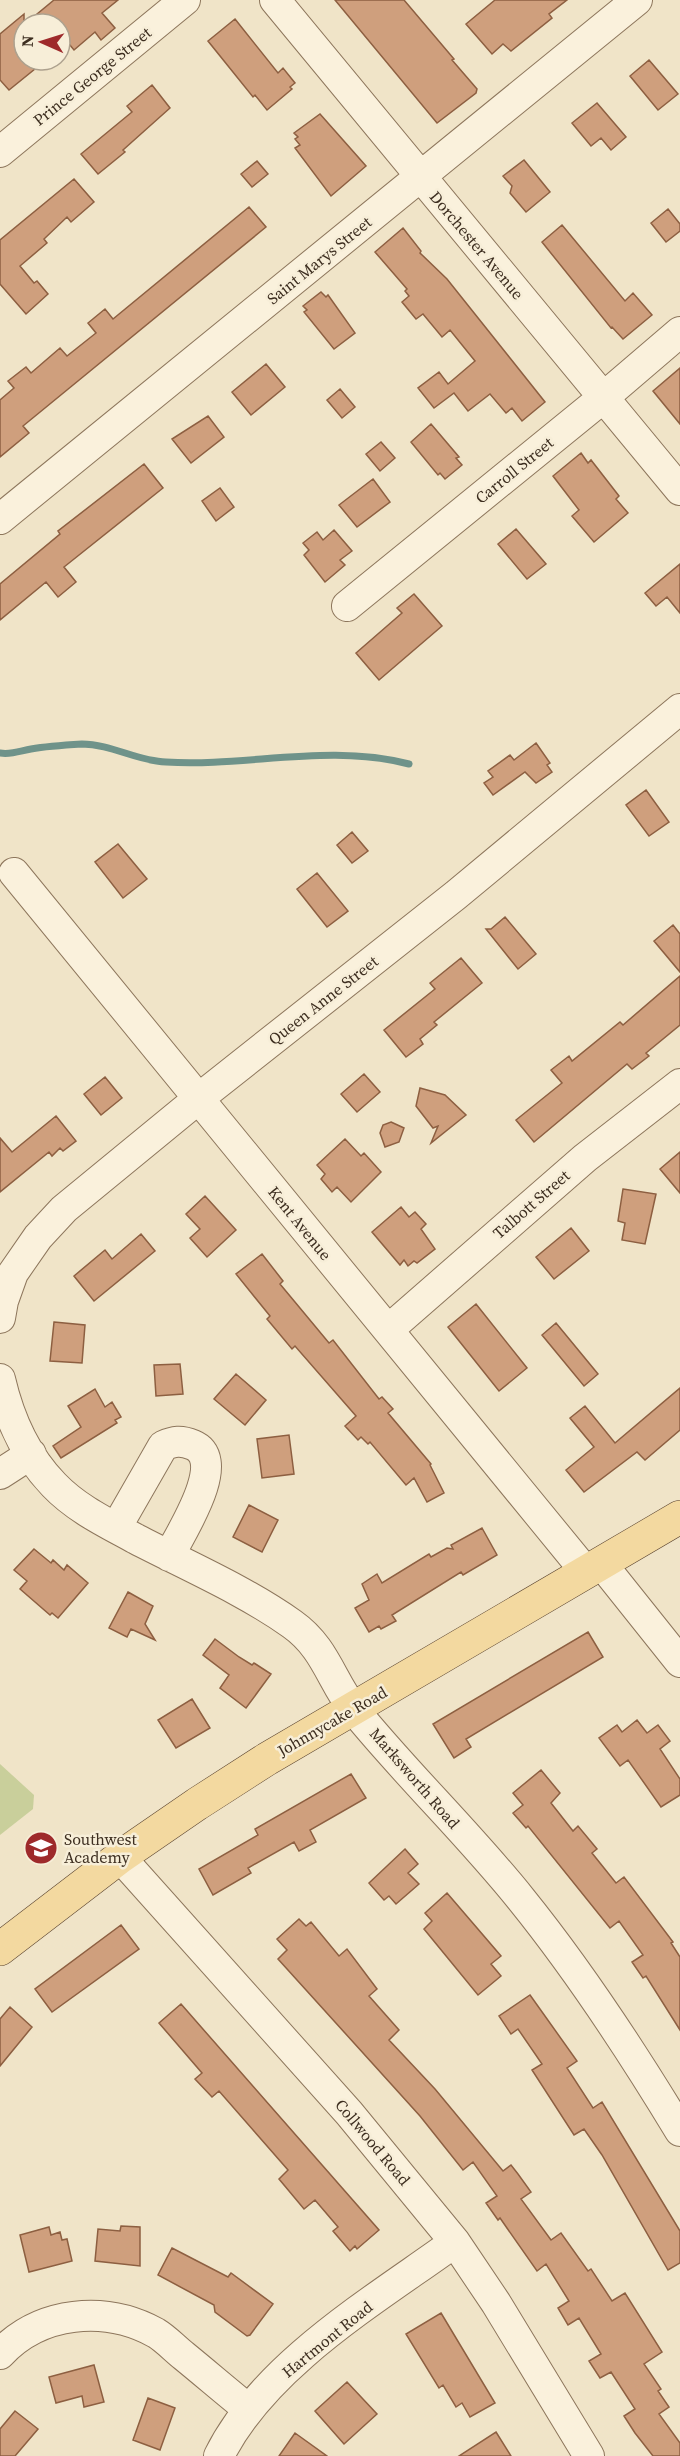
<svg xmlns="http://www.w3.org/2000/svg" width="680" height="2456" viewBox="0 0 680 2456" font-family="'Source Serif 4',serif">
<rect width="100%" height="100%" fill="#f0e4c8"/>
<path fill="#c9cf9b" d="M0,1764l34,31 -1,14 -33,26z"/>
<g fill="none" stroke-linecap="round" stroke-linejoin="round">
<path stroke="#6f938a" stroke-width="7" d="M0,753c11,2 20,-2 31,-4 17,-3 34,-4 51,-5 29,0 55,17 84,18 81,5 163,-19 243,2"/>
</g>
<path fill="#cf9f7d" stroke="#8d5f41" stroke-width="1.5" d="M54,0h64l-16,13 13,15 -14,12 -6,-8 -21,18 -14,-17v-9h-35z
M335,0h69l50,59 -2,1 25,29 -1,4 -39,30z
M495,0h72l-18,14 3,4 -41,33 -8,-7 -11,10 -26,-30z
M24,14v46h22l-37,30 -9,-10v-46z
M235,19l43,54 5,-5 12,15 -5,4 2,2 -25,21 -12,-15 -2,2 -45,-56z
M649,60l29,34 -20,16 -28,-34z
M152,85l18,23 -47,42 2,2 -27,22 -17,-20 51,-42 -5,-6z
M597,103l29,34 -15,13 -10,-12 -10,8 -19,-23z
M320,114l46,52 -35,30 -36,-48 5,-3 -5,-6 3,-2 -4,-4z
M524,160l26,32 -24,20 -16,-19 2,-7 -9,-10z
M257,161l11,13 -16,13 -11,-13z
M74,179l20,23 -23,20 -4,-5 -23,22 3,4 -27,23 14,17 3,-2 11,13 -22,20 -26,-30v-44z
M249,207l17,20 -243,199 6,7 -29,24v-57l14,-12 -6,-7 18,-14 5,6 29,-25 7,8 29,-23 -8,-10 17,-14 8,10z
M668,209l12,15v7l-14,11 -15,-19z
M562,225l63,76 8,-8 19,22 -29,24 -11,-12 -1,1 -69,-86z
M403,228l18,23 -1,2 27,26 98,123 -23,19 -10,-13 -6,5 -16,-19 -22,17 -14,-18 -20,15 -16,-20 21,-16 9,12 27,-23 -25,-31 -8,7 -19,-23 -7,5 -14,-17 7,-6 -4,-5 2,-2 -32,-37z
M321,292l5,5 2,-2 27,38 -21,16 -30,-37 3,-2 -4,-4z
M266,364l19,23 -34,28 -19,-23z
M680,368v56l-27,-33z
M340,389l15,18 -13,11 -15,-18z
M208,416l16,21 -33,26 -19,-24z
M431,424l28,33 -3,1 6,7 -17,14 -5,-6 -2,2 -27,-33z
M381,442l14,16 -15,13 -14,-17z
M581,453l7,10 3,-3 28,36 -3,3 12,14 -34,29 -22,-26 7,-6 -26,-34z
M144,464l19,24 -99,79 12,15 -18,15 -12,-15 -46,38v-36l60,-50 -2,-3z
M373,479l17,23 -33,25 -18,-22z
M220,488l14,19 -18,14 -14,-20z
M516,529l30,35 -19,15 -29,-35z
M334,530l18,21 -12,9 5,5 -20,17 -21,-27 5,-5 -6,-7 14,-11 6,8z
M680,564v49l-13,-16 -11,9 -11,-13z
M414,594l28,32 -63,54 -23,-27 46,-40 -5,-5z
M536,743l14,20 -3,2 5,7 -16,11 -11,-11 -32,23 -9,-12 9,-6 -5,-6 22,-16 4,5z
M646,790l23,32 -20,14 -23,-31z
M352,832l16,19 -16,12 -15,-18z
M118,844l29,35 -24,19 -28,-36z
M317,873l31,38 -21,16 -30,-38z
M505,917l31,37 -18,15 -32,-40h5z
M673,925l7,9v38l-26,-31z
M461,958l21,25 -48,39 3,3 -17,14 3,5 -17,13 -22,-27 51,-41 -5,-6z
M680,976v49l-34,28 3,3 -17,13 -5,-5 -93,78 -18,-22 46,-37 -11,-13 18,-14 3,5 48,-39 3,3z
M364,1074l16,18 -23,20 -16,-18z
M105,1077l17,21 -21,17 -17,-21z
M420,1088l25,7 21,20 -35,28 7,-17 -5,2 -17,-22z
M56,1116l20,25 -13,10 -3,-3 -8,8 -3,-4 -49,40v-54l12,14z
M391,1122l13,6 -5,14 -14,5 -5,-14 3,-8z
M345,1139l16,17 3,-3 17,19 -30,30 -14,-15 -5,5 -11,-13 4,-5 -8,-9z
M680,1152v41l-20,-24z
M623,1189l33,5 -11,50 -23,-4 3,-17 -7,-2z
M205,1196l31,34 -29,27 -17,-19 10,-9 -14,-15z
M401,1207l8,10 6,-5 11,12 -5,5 14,20 -18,14 -3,-2 -6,5 -4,-6 -4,5 -28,-33z
M571,1228l18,23 -35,28 -18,-22z
M141,1234l14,17 -61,50 -20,-25 31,-26 7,9z
M262,1254l21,27 -3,3 49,59 4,-3 46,59 3,-2 11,12 -5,4 43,51 -1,1 14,28 -17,9 -13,-24 -8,7 -36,-43 -2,2 -7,-7 -3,3 -13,-14 11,-10 -61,-70 -3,3 -25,-30 3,-3 -34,-42z
M476,1304l51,64 -28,23 -51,-64z
M54,1322l31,3 -3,38 -32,-2z
M556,1323l42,51 -14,12 -42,-51z
M180,1364l3,30 -27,2 -2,-31z
M236,1374l30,26 -21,25 -31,-26z
M680,1388v42l-35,30 -8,-8 -53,40 -18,-22 28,-23 -24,-29 15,-12 30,37z
M95,1389l10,18 7,-5 9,15 -6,3 2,3 -56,35 -8,-12 28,-19 -13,-21z
M289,1435l5,39 -32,4 -5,-39z
M249,1505l29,15 -16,32 -29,-15z
M482,1528l15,27 -34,20 -2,-3 -69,43 4,6 -15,8 -2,-3 -10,6 -14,-24 14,-8 -7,-16 15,-10 5,9 47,-29 2,3 16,-9 6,1 -2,-4z
M34,1549l17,14 2,-3 11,10 3,-5 21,18 -30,35 -6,-5 -2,2 -30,-26 7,-8 -13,-11z
M128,1592l25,14 -8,18 10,16 -24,-11 -4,8 -18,-9z
M588,1632l15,25 -137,82 5,8 -17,11 -21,-34z
M215,1639l24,18 13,8 2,-2 17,11 -25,34 -26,-20 9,-13 -26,-20z
M192,1699l18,29 -34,20 -18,-28z
M637,1720l10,13 11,-8 12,16 -10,8 20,30v16l-19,12 -33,-47 -8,6 -21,-28 18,-13 5,7z
M541,1770l19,23 -9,10 22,28 5,-5 19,23 -5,4 24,30 8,-6 49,65 -2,1 9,14v73l-34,-54 -3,2 -11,-16 11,-7 -24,-34 -9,7 -82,-102 -2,2 -13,-15 10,-8 -10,-12z
M351,1774l15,24 -56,32 6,12 -17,9 -5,-9 -46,26 3,5 -38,22 -14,-26 59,-34 -3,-6z
M405,1849l13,15 -10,9 11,11 -23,20 -7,-8 -5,4 -15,-17z
M447,1893l54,63 -10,8 10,12 -23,19 -54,-66 8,-8 -7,-8z
M299,1919l7,7 5,-4 28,34 8,-7 30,40 -8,7 30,34 -10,10 46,49 68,82 8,-6 7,9 13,18 -10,7 30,41 10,-7 27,38 3,-2 21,32 13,-8 37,59 -18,12 17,25 -3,2 11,16 -10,7 21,29v13h-27l-18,-23 -11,-17 11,-7 -24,-37 -11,6 -11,-17 12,-7 -22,-36 -11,7 -10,-17 11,-7 -23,-37 -9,7 -37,-53 -2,2 -12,-17 11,-7 -24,-34 -10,8 -43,-54 -142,-157 9,-9 -10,-11z
M121,1925l18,24 -87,63 -17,-23z
M530,1995l47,66 -10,7 26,40 9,-6 78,129v32l-12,7 -66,-115 -18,-26 -10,6 -42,-65 10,-6 -24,-35 -7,5 -12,-18z
M181,2004l198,226 -22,19 -2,-3 -5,5 -17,-20 5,-4 -23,-27 -11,9 -25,-30 9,-9 -69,-79 -7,6 -17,-18 7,-6 -43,-50z
M10,2007l22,20 -32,39v-47z
M121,2226l19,1v39l-45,-5 3,-32 22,2z
M49,2227l2,8 9,-3 2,8 5,-1 5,22 -43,11 -9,-37z
M172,2248l56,29 3,-4 42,31 -23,31 -3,1 -32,-24 -1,-7 -56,-30z
M441,2313l54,90 -25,14 -8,-14 -6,4 -13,-22 -4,3 -33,-54z
M94,2365l10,37 -20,5 -2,-11 -26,7 -7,-26z
M347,2382l30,32 -33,30 -29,-33z
M148,2398l27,10 -15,42 -27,-10z
M15,2411l23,18 -23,27h-15v-27z
M496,2432l15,24h-52z
M295,2433l32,23h-48z"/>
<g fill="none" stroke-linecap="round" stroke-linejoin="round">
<defs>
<path id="minor" d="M275,0l405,490
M0,152l185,-152
M0,519l637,-519
M347,606l257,-209 76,-65
M14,873l572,699
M0,1318l3,-17 10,-28 25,-36 26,-28 134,-110 258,-204 224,-186
M388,1330l197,-172 95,-74
M0,1379c9,39 26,77 54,106 23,24 53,38 82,54 52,27 108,51 156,85 34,24 39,57 63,87 53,65 114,123 166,188 59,73 110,151 159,232
M0,1474l31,-20
M116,1528l47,-82c11,-5 18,-6 30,-1 36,15 -13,89 -24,111
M601,1563l79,99
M120,1857l229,256 106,129 41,61 93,153
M0,2354c40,-43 105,-49 156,-21 10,6 19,16 28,23 22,18 43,36 64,53
M219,2456c45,-91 156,-156 236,-214"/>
<path id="major" d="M0,1949l120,-92 77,-53 70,-45 413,-242"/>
</defs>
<use href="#minor" stroke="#8d765c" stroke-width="32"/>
<use href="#major" stroke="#5b4430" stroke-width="34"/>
<use href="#minor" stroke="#faf1dc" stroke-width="30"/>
<use href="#major" stroke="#f3d9a0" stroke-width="33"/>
</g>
<defs>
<symbol id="school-disc" viewBox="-11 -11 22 22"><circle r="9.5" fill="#9e2a2b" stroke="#f7eed8"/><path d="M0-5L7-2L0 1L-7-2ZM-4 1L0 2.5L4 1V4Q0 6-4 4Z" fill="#fff"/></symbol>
</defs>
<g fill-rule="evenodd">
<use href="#school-disc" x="22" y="1829" width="38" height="38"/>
</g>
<g text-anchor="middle" stroke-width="5" stroke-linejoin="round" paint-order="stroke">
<g font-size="16" fill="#3d2e20" stroke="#f7eed8">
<text transform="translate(92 76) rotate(-39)" y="6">Prince George Street</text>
<text transform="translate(477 245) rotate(50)" y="6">Dorchester Avenue</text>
<text transform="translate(319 260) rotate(-39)" y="6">Saint Marys Street</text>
<text transform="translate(514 470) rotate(-39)" y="6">Carroll Street</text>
<text transform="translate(323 1000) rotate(-38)" y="6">Queen Anne Street</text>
<text transform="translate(531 1204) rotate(-41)" y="6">Talbott Street</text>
<text transform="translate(300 1223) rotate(51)" y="6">Kent Avenue</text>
<text transform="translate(332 1721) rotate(-30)" y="6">Johnnycake Road</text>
<text transform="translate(415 1778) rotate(49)" y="6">Marksworth Road</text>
<text transform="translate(373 2142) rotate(50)" y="6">Collwood Road</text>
<text transform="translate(327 2339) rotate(-39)" y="6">Hartmont Road</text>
</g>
<g font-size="16" fill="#3d2e20" stroke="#f7eed8" text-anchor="start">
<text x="64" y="1845">Southwest<tspan x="64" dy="18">Academy</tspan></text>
</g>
</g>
<g transform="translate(42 42) rotate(273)"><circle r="28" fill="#f7eed8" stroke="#ada18e" stroke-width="1.5"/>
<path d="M0-4.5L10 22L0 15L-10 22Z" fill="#9e2a2b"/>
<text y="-9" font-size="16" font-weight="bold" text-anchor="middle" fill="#3d2e20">N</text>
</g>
</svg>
